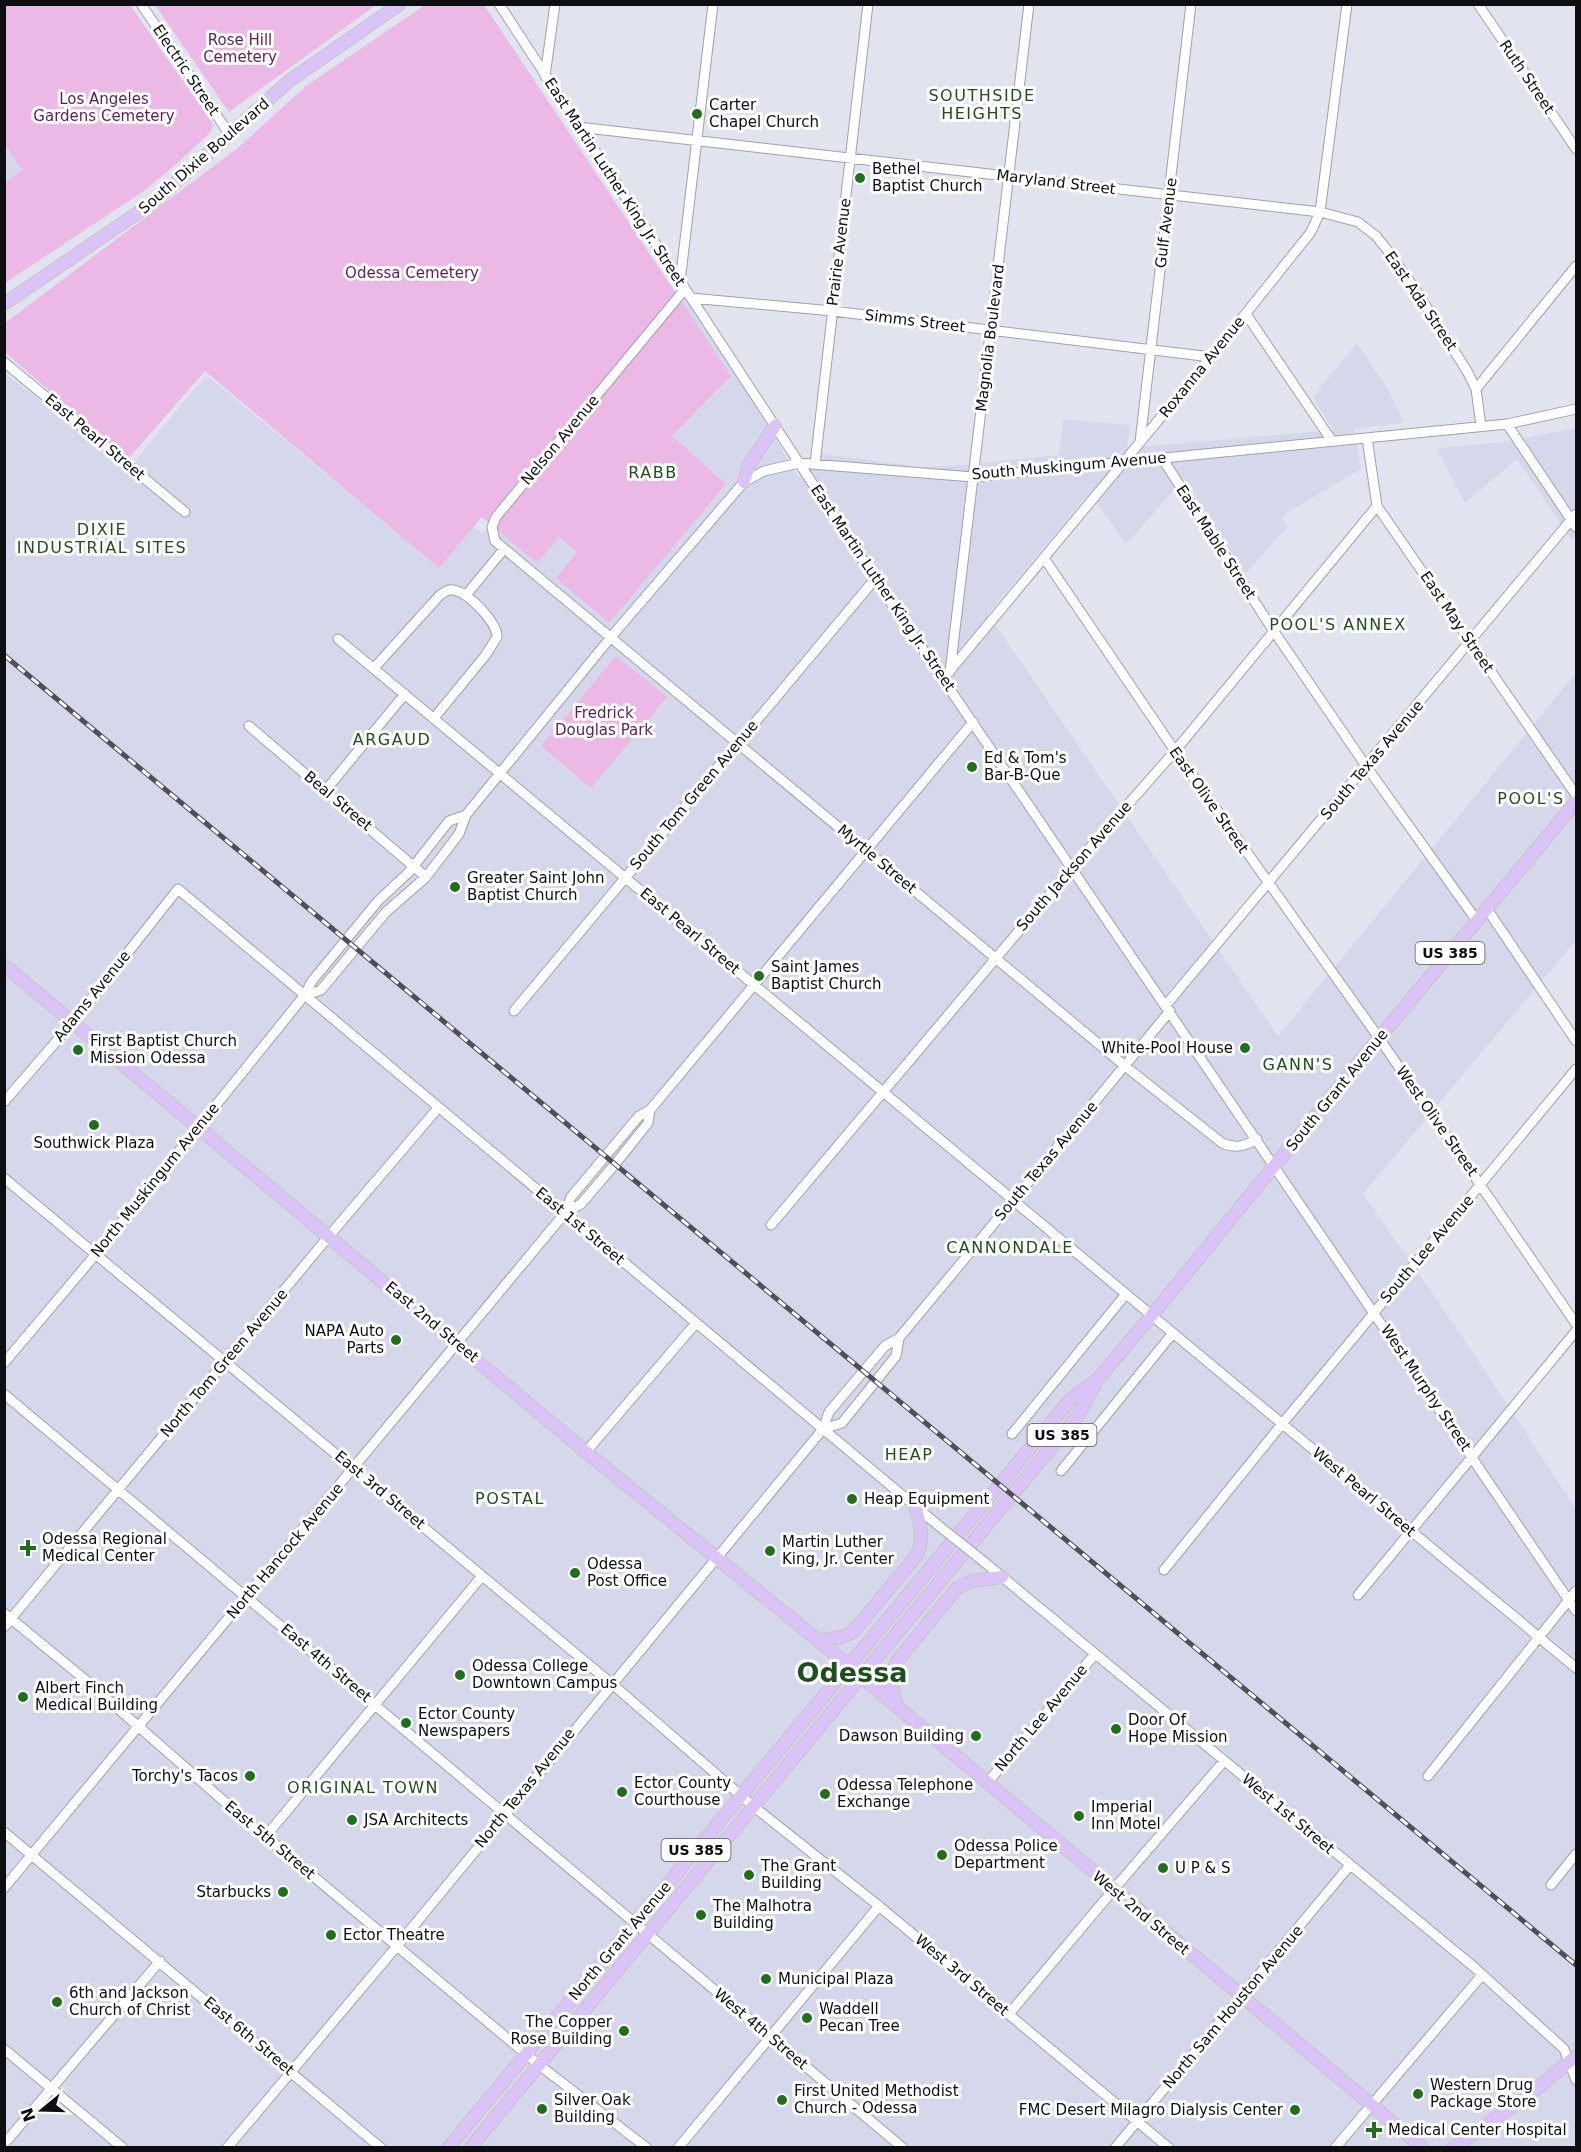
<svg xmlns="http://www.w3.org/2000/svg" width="1581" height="2152" viewBox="0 0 1581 2152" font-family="'DejaVu Sans',sans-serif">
<rect width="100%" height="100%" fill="#e1e4ef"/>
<path fill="#d5d8eb" d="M4,145l18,25 -17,12h-1z
M685,289l113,187 25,-22 99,13 43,-2 94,-10 4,-36 67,6 -3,23 206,-18 -20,-33 44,-54 30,45 17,35 -50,5 7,41 -76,45 -3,4 5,9 -42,47 -61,-96 -58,67 -36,-53 -102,122 290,422 298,-363v267l-213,254 99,142 114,173v638h-1571l-1,-1774 127,93 75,-91 195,160 70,-10 12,8z
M1576,428v107l-4,6 -55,-82 -52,44 -29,-55 67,-6z"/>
<path fill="#ecb8e5" d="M5,4l125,1 83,119 -2,8 -37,34 -30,25 -139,92v-101l17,-12 -17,-25z
M155,5h221l-147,107z
M425,5h59l247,371 -59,60 54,48 -117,139 -53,-45 21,-26 -18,-15 -22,26 -55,-46 -43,51 -234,-197 -77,88 -123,-107v-29l234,-176 67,-61z
M616,656l51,41 -76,91 -50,-42z"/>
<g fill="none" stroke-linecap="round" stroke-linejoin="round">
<defs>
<path id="minor" d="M141,4l89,131
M499,4l376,575 701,1032
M1478,4l98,145
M545,76l10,-72
M578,127l742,85 38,10 18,14 12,15 27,38 52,82 9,18 5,37
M680,282l33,-278
M685,289l-189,228 -4,10 3,14 630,525 97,77c14,6 23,3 35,-4
M691,298l142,13 378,46
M1246,314l86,127
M4,362l181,150
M1476,389l100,-123
M1507,424l69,103
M1367,438l10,68 199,289
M1140,442l51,-438
M1162,458l111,172 93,136 111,155
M815,464l53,-460
M1044,558l131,193 204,287 197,286
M466,595l38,-46
M338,639l1238,1029
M374,668l66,-73c5,-3 8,-6 13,-5 15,2 44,32 44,47l-12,19 -51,62
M950,672l79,-668
M943,679l268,-322 100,-125 9,-20 27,-208
M249,726l177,151
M325,791l80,-97
M1487,909l89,132
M304,996l17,-6 65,-78 40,-35 33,-43 7,-19 145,-178 133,-155 20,-11 35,-8 174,14 534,-53 69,-15
M1166,1005l410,-491
M514,1011l361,-432
M4,1102l69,-80 105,-133 761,637
M4,1178l608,506 141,122 126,100 290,242
M565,1213l16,-9 35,-41 32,-40 2,-13
M771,1225l301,-357 103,-117 202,-245
M4,1363l92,-109 208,-258 8,-15 66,-80 31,-29 40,-51 17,-6
M4,1394l899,754
M823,1429l19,-6 54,-67 3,-18
M1012,1434l114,-140
M586,1452l110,-129
M1061,1471l112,-138
M983,1561l491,406 90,82 12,31
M1164,1570l118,-146 294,-355
M1358,1595l218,-264
M4,1613l79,65 151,132 304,254 109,84
M4,1627l325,-391 109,-128
M1428,1776l148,-185
M988,1782l107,-128
M4,1832l377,316
M266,1836l216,-260
M1551,1885l25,-31
M4,1888l561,-675 6,-16 68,-81 11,-6 323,-388
M1009,2014l105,-125 110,-128
M4,2049l119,99
M4,2144l156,-183
M227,2148l170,-202 426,-517 6,-17 56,-66 14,-8 271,-327
M678,2148l201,-242
M1115,2148l235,-283
M1335,2148l147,-173"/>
<path id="major" d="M4,304l151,-103 134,-120 111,-77
M744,482l5,-17 26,-39
M4,965l582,487 233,189 604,507
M819,1641l22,-4 12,-5 64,-77c8,-17 3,-32 -2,-50
M897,1707l-7,-30 7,-16 60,-73 15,-7 30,-4
M448,2148l622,-748 28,-21 54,-64 227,-277 197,-236
M470,2148l609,-734 17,-31
M1453,2148l72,-50 51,-42"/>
</defs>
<use href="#minor" stroke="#9fa1ac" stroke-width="11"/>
<use href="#major" stroke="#c5c5c6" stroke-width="14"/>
<use href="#minor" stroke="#fff" stroke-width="9"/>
<use href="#major" stroke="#dac3f7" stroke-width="12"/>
<defs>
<path id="rail" d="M4,655l1572,1310"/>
</defs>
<use href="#rail" stroke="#4f5056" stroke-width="5"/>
<use href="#rail" stroke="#fff" stroke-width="3" stroke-dasharray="9" stroke-linecap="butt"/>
<defs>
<path id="minor-bridge" d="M939,1526l44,35"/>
</defs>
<use href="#minor-bridge" stroke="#9fa1ac" stroke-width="11" stroke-linecap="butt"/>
<use href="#minor-bridge" stroke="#fff" stroke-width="9"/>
</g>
<g fill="#1f7119" stroke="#fff" stroke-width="2">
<circle cx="697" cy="114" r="6"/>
<circle cx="860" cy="178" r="6"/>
<circle cx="972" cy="767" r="6"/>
<circle cx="455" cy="887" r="6"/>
<circle cx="759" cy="976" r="6"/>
<circle cx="1245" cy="1048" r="6"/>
<circle cx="78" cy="1050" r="6"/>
<circle cx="94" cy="1125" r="6"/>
<circle cx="396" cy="1340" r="6"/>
<circle cx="852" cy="1499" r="6"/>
<path d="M25 1539h6v6h6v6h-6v6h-6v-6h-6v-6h6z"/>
<circle cx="770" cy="1551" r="6"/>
<circle cx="575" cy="1573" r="6"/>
<circle cx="460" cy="1675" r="6"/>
<circle cx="23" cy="1697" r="6"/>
<circle cx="406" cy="1723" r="6"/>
<circle cx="1116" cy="1729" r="6"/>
<circle cx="976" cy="1736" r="6"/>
<circle cx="250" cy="1776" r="6"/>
<circle cx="622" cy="1792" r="6"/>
<circle cx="825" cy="1794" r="6"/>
<circle cx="1079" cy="1816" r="6"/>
<circle cx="352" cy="1820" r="6"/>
<circle cx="942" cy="1855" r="6"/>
<circle cx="1163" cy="1868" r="6"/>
<circle cx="749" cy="1875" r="6"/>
<circle cx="283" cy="1892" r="6"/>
<circle cx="701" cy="1915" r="6"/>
<circle cx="331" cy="1935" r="6"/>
<circle cx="766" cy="1979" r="6"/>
<circle cx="57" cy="2002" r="6"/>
<circle cx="807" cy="2018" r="6"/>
<circle cx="624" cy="2031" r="6"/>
<circle cx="1418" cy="2094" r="6"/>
<circle cx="782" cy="2100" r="6"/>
<circle cx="542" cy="2109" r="6"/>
<circle cx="1295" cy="2110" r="6"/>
<path d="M1371 2121h6v6h6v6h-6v6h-6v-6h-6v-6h6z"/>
</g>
<g text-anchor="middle" stroke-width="6" stroke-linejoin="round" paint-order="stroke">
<g fill="#fff" stroke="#565658" stroke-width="1.5">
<rect x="1415.5" y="942" width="69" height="22" rx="4.5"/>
<rect x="1027.5" y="1424" width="69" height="22" rx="4.5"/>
<rect x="661.5" y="1839" width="69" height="22" rx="4.5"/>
</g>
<g font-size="14" font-weight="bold" fill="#0d0e11">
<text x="1450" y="958">US 385</text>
<text x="1062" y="1440">US 385</text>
<text x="696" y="1855">US 385</text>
</g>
<g font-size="15" fill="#5e1d59" stroke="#fff">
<text x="240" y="45">Rose Hill<tspan x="240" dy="17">Cemetery</tspan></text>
<text x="104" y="104">Los Angeles<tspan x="104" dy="17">Gardens Cemetery</tspan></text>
<text x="412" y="278">Odessa Cemetery</text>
<text x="604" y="718">Fredrick<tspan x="604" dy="17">Douglas Park</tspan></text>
</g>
<g font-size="15" fill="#0d0e11" stroke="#fff">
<text transform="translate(186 70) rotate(56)" y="5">Electric Street</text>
<text transform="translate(1527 77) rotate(56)" y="5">Ruth Street</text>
<text transform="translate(204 156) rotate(-41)" y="5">South Dixie Boulevard</text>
<text transform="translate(615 182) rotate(57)" y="5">East Martin Luther King Jr. Street</text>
<text transform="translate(1056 182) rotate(7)" y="5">Maryland Street</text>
<text transform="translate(1166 223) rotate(-83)" y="5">Gulf Avenue</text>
<text transform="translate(839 252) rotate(-83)" y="5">Prairie Avenue</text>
<text transform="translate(1421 301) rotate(56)" y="5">East Ada Street</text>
<text transform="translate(915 321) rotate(7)" y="5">Simms Street</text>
<text transform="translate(990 338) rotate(-83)" y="5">Magnolia Boulevard</text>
<text transform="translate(1202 367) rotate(-51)" y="5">Roxanna Avenue</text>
<text transform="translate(95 437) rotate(40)" y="5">East Pearl Street</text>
<text transform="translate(560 440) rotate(-50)" y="5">Nelson Avenue</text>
<text transform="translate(1069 466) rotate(-5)" y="5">South Muskingum Avenue</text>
<text transform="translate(1216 542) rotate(57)" y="5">East Mable Street</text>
<text transform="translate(883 588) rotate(56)" y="5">East Martin Luther King Jr. Street</text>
<text transform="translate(1457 622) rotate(56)" y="5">East May Street</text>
<text transform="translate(1372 760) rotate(-50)" y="5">South Texas Avenue</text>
<text transform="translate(694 795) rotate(-50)" y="5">South Tom Green Avenue</text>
<text transform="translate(1209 800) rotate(55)" y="5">East Olive Street</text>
<text transform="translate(338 801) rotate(40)" y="5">Beal Street</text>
<text transform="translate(877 859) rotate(40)" y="5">Myrtle Street</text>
<text transform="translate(1074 866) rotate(-49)" y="5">South Jackson Avenue</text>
<text transform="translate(690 931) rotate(40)" y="5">East Pearl Street</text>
<text transform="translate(92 996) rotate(-51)" y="5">Adams Avenue</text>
<text transform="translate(1337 1090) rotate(-51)" y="5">South Grant Avenue</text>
<text transform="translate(1437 1121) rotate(55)" y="5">West Olive Street</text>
<text transform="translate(1046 1161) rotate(-50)" y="5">South Texas Avenue</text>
<text transform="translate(155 1180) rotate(-51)" y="5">North Muskingum Avenue</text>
<text transform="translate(580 1226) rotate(40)" y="5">East 1st Street</text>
<text transform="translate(1427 1249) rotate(-50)" y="5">South Lee Avenue</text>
<text transform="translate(432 1322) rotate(40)" y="5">East 2nd Street</text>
<text transform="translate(224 1363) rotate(-50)" y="5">North Tom Green Avenue</text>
<text transform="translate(1426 1388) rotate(56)" y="5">West Murphy Street</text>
<text transform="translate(380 1490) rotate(40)" y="5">East 3rd Street</text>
<text transform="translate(1364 1492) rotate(40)" y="5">West Pearl Street</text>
<text transform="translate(285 1551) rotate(-50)" y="5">North Hancock Avenue</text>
<text transform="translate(326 1663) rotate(40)" y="5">East 4th Street</text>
<text transform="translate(1041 1718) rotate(-50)" y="5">North Lee Avenue</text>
<text transform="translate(525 1788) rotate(-51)" y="5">North Texas Avenue</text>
<text transform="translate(1288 1814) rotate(40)" y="5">West 1st Street</text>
<text transform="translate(270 1840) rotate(40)" y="5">East 5th Street</text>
<text transform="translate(1141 1913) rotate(40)" y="5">West 2nd Street</text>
<text transform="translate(620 1941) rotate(-50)" y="5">North Grant Avenue</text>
<text transform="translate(962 1975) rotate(40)" y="5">West 3rd Street</text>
<text transform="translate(1233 2007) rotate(-50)" y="5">North Sam Houston Avenue</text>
<text transform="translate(761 2029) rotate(40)" y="5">West 4th Street</text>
<text transform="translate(249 2036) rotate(40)" y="5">East 6th Street</text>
</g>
<g font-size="15" fill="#0d0e11" stroke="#fff" text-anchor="start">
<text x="709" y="110">Carter<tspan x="709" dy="17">Chapel Church</tspan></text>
<text x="872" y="174">Bethel<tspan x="872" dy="17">Baptist Church</tspan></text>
<text x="984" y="763">Ed &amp; Tom's<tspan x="984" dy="17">Bar-B-Que</tspan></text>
<text x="467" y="883">Greater Saint John<tspan x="467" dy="17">Baptist Church</tspan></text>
<text x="771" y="972">Saint James<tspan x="771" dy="17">Baptist Church</tspan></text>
<text x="90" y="1046">First Baptist Church<tspan x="90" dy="17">Mission Odessa</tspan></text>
<text x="1233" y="1053" text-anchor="end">White-Pool House</text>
<text x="94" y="1148" text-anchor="middle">Southwick Plaza</text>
<text x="384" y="1336" text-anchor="end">NAPA Auto<tspan x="384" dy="17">Parts</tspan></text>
<text x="864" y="1504">Heap Equipment</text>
<text x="42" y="1544">Odessa Regional<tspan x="42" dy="17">Medical Center</tspan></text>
<text x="782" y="1547">Martin Luther<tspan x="782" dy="17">King, Jr. Center</tspan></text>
<text x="587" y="1569">Odessa<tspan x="587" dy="17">Post Office</tspan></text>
<text x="472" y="1671">Odessa College<tspan x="472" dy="17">Downtown Campus</tspan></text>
<text x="35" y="1693">Albert Finch<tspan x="35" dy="17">Medical Building</tspan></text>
<text x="418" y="1719">Ector County<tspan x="418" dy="17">Newspapers</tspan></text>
<text x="1128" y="1725">Door Of<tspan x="1128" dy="17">Hope Mission</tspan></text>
<text x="964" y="1741" text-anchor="end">Dawson Building</text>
<text x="238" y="1781" text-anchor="end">Torchy's Tacos</text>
<text x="634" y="1788">Ector County<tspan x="634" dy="17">Courthouse</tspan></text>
<text x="837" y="1790">Odessa Telephone<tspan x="837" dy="17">Exchange</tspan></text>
<text x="1091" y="1812">Imperial<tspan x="1091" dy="17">Inn Motel</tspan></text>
<text x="364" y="1825">JSA Architects</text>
<text x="954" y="1851">Odessa Police<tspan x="954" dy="17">Department</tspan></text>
<text x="761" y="1871">The Grant<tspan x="761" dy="17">Building</tspan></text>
<text x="1175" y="1873">U P &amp; S</text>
<text x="271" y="1897" text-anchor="end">Starbucks</text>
<text x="713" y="1911">The Malhotra<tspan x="713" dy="17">Building</tspan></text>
<text x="343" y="1940">Ector Theatre</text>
<text x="778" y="1984">Municipal Plaza</text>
<text x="69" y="1998">6th and Jackson<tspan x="69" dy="17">Church of Christ</tspan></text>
<text x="819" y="2014">Waddell<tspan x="819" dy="17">Pecan Tree</tspan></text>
<text x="612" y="2027" text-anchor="end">The Copper<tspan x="612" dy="17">Rose Building</tspan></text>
<text x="1430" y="2090">Western Drug<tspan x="1430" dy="17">Package Store</tspan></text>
<text x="794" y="2096">First United Methodist<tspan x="794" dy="17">Church - Odessa</tspan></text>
<text x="554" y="2105">Silver Oak<tspan x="554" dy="17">Building</tspan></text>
<text x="1283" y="2115" text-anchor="end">FMC Desert Milagro Dialysis Center</text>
<text x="1388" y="2135">Medical Center Hospital</text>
</g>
<g font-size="16" letter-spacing="1.5" fill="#1d501a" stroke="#fff">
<text x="982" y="101">SOUTHSIDE<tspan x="982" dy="18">HEIGHTS</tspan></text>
<text x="653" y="478">RABB</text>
<text x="102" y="535">DIXIE<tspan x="102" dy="18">INDUSTRIAL SITES</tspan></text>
<text x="1338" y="630">POOL'S ANNEX</text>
<text x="392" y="745">ARGAUD</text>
<text x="1531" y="804">POOL'S</text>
<text x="1298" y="1070">GANN'S</text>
<text x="1010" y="1253">CANNONDALE</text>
<text x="909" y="1460">HEAP</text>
<text x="510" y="1504">POSTAL</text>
<text x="363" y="1793">ORIGINAL TOWN</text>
</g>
<g font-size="27" font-weight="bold" fill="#1d501a" stroke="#fff">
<text x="852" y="1682">Odessa</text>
</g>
</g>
<rect width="1581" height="2152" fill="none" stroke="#0d0e11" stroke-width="12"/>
<g transform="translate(42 2110) rotate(251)" stroke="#ffffff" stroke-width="4.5" paint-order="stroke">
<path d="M0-4.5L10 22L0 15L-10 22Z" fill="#0d0e11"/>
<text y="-9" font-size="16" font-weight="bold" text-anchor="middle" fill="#0d0e11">N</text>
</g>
</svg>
